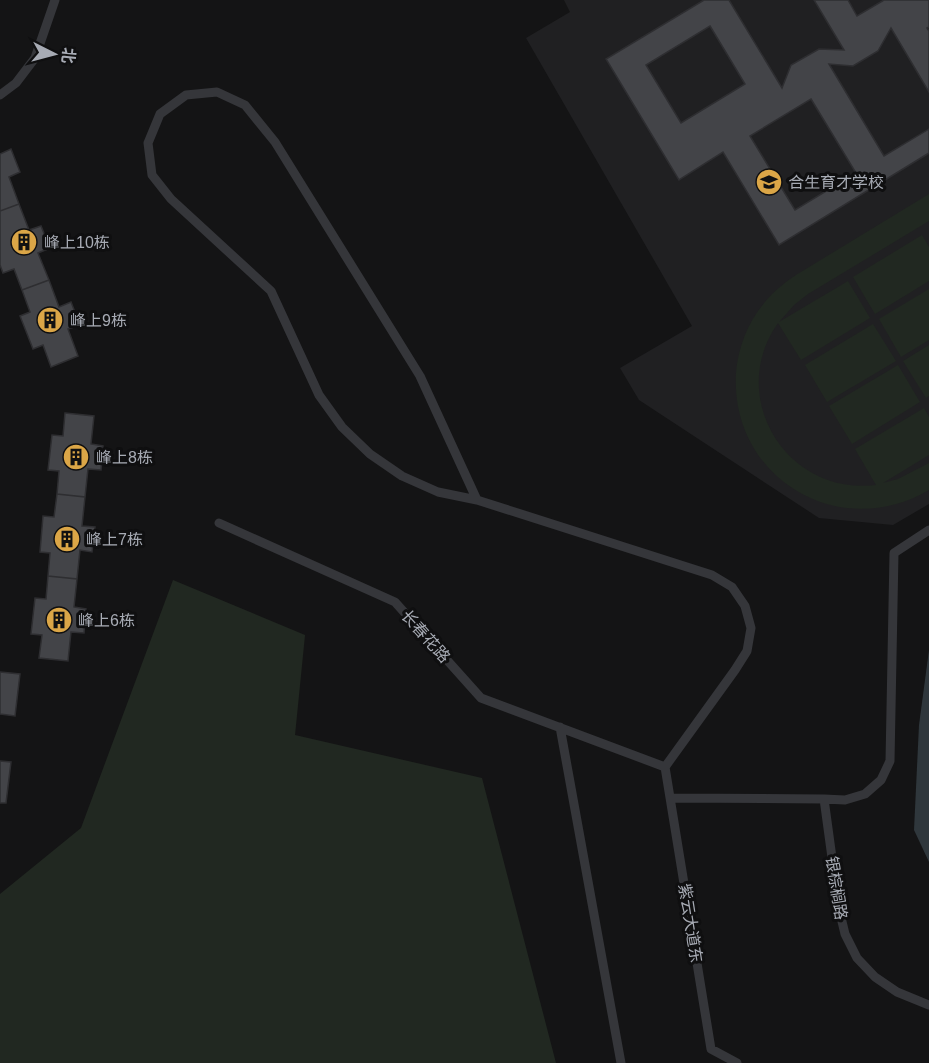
<svg xmlns="http://www.w3.org/2000/svg" width="929" height="1063" viewBox="0 0 929 1063" font-family="Arial,'Noto Sans SC',sans-serif">
<rect width="100%" height="100%" fill="#141415"/>
<path fill="#202022" d="M564,0h365v504l-36,21 -74,-7 -180,-118 -19,-32 72,-42 -166,-288 44,-26z"/>
<path fill="#212821" d="M929,194v27l-121,73 -14,11 -15,17 69,-41 22,37 -69,42 -23,-37c-52,73 8,173 98,162l-21,-36 69,-41 5,9v38l-46,28 15,-4 31,-16v27c-90,53 -199,-12 -193,-117 2,-25 12,-52 29,-71 9,-11 19,-19 31,-27z
M922,235l7,12v34l-54,33 -22,-37z
M929,289v51l-28,17 -22,-38z
M873,324l23,37 -69,41 -22,-37z
M929,345v51l-3,2 -23,-37z
M898,365l22,37 -68,42 -23,-38z
M173,580l132,55 -10,100 187,43 74,285h-556v-169l81,-66z"/>
<path fill="#2f373c" d="M929,650v212l-15,-32 5,-105z"/>
<path fill="#434448" stroke="#2e2e31" stroke-width="1.5" fill-rule="evenodd" d="M704,0h25l53,88 9,-23 28,-16 25,1 -30,-50h34l9,16 27,-16h45v27l-2,1 2,3v61l-38,-64 -13,23 -25,15 -24,-2 55,92 45,-27v24l-150,92 -56,-93 -44,28 -73,-121zM710,26l35,58 -64,39 -35,-58zM811,99l45,74 -61,37 -45,-74z
M11,149l9,23 -11,5 10,27 -19,7v-57z
M19,204l10,26 12,-4 9,22 -12,5 11,27 -27,10 -8,-21 -11,4 -3,-8v-54z
M49,280l10,27 12,-5 9,23 -12,4 10,27 -27,11 -8,-22 -10,4 -13,-33 10,-4 -8,-22z
M65,413l29,3 -3,28 12,2 -2,24 -13,-1 -3,28 -28,-3 2,-23 -11,-1 4,-35 11,1z
M57,494l28,3 -3,29 13,1 -3,25 -12,-2 -3,29 -29,-3 2,-23 -10,-1 3,-36 11,1z
M48,576l29,3 -3,28 12,2 -2,24 -13,-1 -3,29 -29,-3 3,-23 -11,-1 4,-36 11,1z
M0,672l20,2 -5,42 -15,-2z
M0,761l11,1 -5,41h-6z"/>
<g fill="none" stroke-linecap="round" stroke-linejoin="round">
<path stroke="#35363a" stroke-width="9" d="M0,95l16,-12 19,-25 20,-58
M477,500l-57,-124 -145,-234 -30,-37 -28,-13 -31,3 -26,19 -12,29 4,32 19,24 100,92 48,104 23,32 28,27 32,22 36,16 39,8 235,75 20,12 13,19 6,22 -4,23 -12,19 -70,97
M219,523l176,79 86,96 184,69
M560,727l61,336
M665,767l46,282 26,14
M671,798l153,1 21,1 20,-6 16,-14 9,-19 4,-208 35,-23
M824,799l15,110 6,25 12,24 18,19 22,15 32,13"/>
</g>
<defs>
<symbol id="school-disc" viewBox="-11 -11 22 22"><circle r="9.5" fill="#dba647" stroke="#0f0f10"/><path d="M0-5L7-2L0 1L-7-2ZM-4 1L0 2.5L4 1V4Q0 6-4 4Z" fill="#111"/></symbol>
<symbol id="building-disc" viewBox="-11 -11 22 22"><circle r="9.5" fill="#dba647" stroke="#0f0f10"/><path d="M-4-6H4V6H1V3H-1V6H-4ZM-2.5-4.3h1.7v1.8h-1.7ZM.8-4.3h1.7v1.8H.8ZM-2.5-1h1.7V.8h-1.7ZM.8-1h1.7V.8H.8Z" fill="#111"/></symbol>
</defs>
<g fill-rule="evenodd">
<use href="#school-disc" x="754" y="167" width="30" height="30"/>
<use href="#building-disc" x="9" y="227" width="30" height="30"/>
<use href="#building-disc" x="35" y="305" width="30" height="30"/>
<use href="#building-disc" x="61" y="442" width="30" height="30"/>
<use href="#building-disc" x="52" y="524" width="30" height="30"/>
<use href="#building-disc" x="44" y="605" width="30" height="30"/>
</g>
<g text-anchor="middle" stroke-width="6" stroke-linejoin="round" paint-order="stroke">
<g font-size="16" fill="#a7abb4" stroke="#0f0f10" text-anchor="start">
<text x="788" y="188">合生育才学校</text>
<text x="44" y="248">峰上10栋</text>
<text x="70" y="326">峰上9栋</text>
<text x="96" y="463">峰上8栋</text>
<text x="86" y="545">峰上7栋</text>
<text x="78" y="626">峰上6栋</text>
</g>
<g font-size="16" fill="#a7abb4" stroke="#0f0f10">
<text transform="translate(426 636) rotate(48)" y="6">长春花路</text>
<text transform="translate(837 888) rotate(81)" y="6">银棕榈路</text>
<text transform="translate(691 923) rotate(81)" y="6">紫云大道东</text>
</g>
</g>
<g transform="translate(54 54) rotate(96)" stroke="#0f0f10" stroke-width="4.5" paint-order="stroke">
<path d="M0-4.5L10 22L0 15L-10 22Z" fill="#a7abb4"/>
<text y="-9" font-size="16" font-weight="bold" text-anchor="middle" fill="#a7abb4">北</text>
</g>
</svg>
